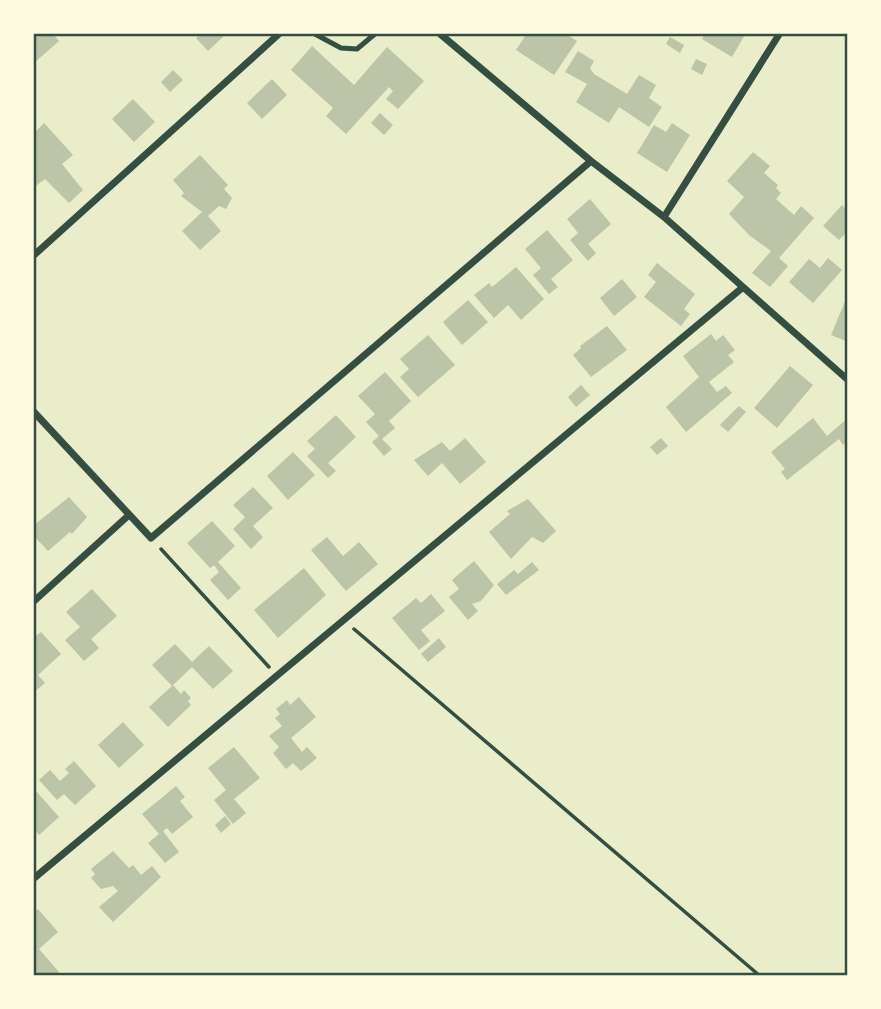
<svg xmlns="http://www.w3.org/2000/svg" width="881" height="1009" viewBox="0 0 881 1009" font-family="'Exo 2',sans-serif">
<rect width="100%" height="100%" fill="#e9edc9"/>
<path fill="#bcc5a7" d="M33,33h19l7,8 -26,23z
M201,33h26l-19,18 -12,-13z
M527,33h38l12,8 -23,34 -38,-25z
M705,33h41l-14,24 -30,-18z
M670,37l14,8 -4,8 -14,-9z
M312,46l42,39 33,-38 37,34 -26,28 -12,-10 7,-8 -4,-4 -43,47 -20,-18 7,-8 -42,-38z
M578,51l16,10 -4,7 4,6 33,20 12,-19 17,10 -7,13 13,9 -13,20 -30,-20 -10,16 -33,-21 11,-18 -22,-12z
M696,59l11,5 -5,11 -11,-6z
M173,70l10,10 -13,12 -9,-10z
M272,79l15,16 -25,24 -15,-16z
M133,99l22,23 -21,20 -22,-23z
M380,113l13,12 -9,10 -13,-12z
M44,123l29,32 -11,9 21,26 -14,13 -24,-24 -12,9v-54z
M672,123l18,12 -23,37 -30,-19 17,-28 12,7z
M753,152l17,14 -6,7 14,12 -2,3 5,5 -5,6 18,16 7,-9 13,12 -35,40 9,8 -18,21 -18,-14 19,-22 -22,-16 -20,-21 15,-17 -17,-16z
M200,155l28,30 -4,4 8,9 -6,11 -7,-3 -11,10 13,15 -21,19 -18,-19 20,-19 -21,-16 3,-3 -11,-13z
M590,199l21,25 -23,20 8,9 -8,8 -18,-21 8,-7 -11,-14z
M842,205l6,6v20l-9,9 -16,-14z
M547,230l26,30 -22,19 7,8 -9,7 -16,-19 8,-7 -16,-19z
M828,258l14,12 -29,33 -24,-21 20,-23 11,9z
M657,263l38,31 -11,15 6,5 -9,12 -37,-29 12,-15 -8,-7z
M516,267l28,32 -23,21 -13,-15 -14,13 -20,-23 15,-12 3,4z
M622,279l15,18 -23,19 -14,-18z
M846,299l2,1v42l-17,-7z
M468,300l20,22 -26,23 -19,-23z
M607,326l20,24 -36,27 -18,-22 8,-7 -1,-2z
M711,334l5,7 7,-6 12,15 -7,5 6,7 -25,20 8,10 9,-6 6,7 -46,39 -20,-25 33,-30 -16,-21z
M428,335l27,30 -37,32 -18,-20 9,-8 -9,-10z
M790,366l23,19 -36,43 -23,-20z
M385,372l26,29 -22,20 6,7 -13,11 10,10 -8,7 -12,-14 7,-6 -13,-14 9,-8 -17,-18z
M581,385l9,10 -14,12 -8,-10z
M739,406l7,6 -18,20 -8,-7z
M336,415l20,22 -28,26 8,8 -8,7 -21,-22 8,-7 -8,-8z
M813,418l14,18 21,-18v23l-5,4 -4,-6 -52,41 -6,-8 4,-3 -14,-17z
M465,438l21,24 -26,22 -18,-21 -14,13 -14,-16 28,-18 8,9z
M661,438l7,8 -11,9 -7,-8z
M293,452l22,23 -27,25 -21,-24z
M253,487l20,21 -20,18 10,11 -12,12 -18,-20 12,-12 -12,-12z
M69,497l18,20 -15,17 -2,-2 -22,19 -15,-16v-9z
M528,499l28,32 -13,12 -11,-6 -21,22 -22,-27 21,-18 -3,-3z
M212,521l23,25 -17,16 23,26 -13,12 -18,-20 9,-8 -5,-7 -4,3 -23,-25z
M327,537l16,19 16,-14 19,22 -32,27 -35,-41z
M474,561l20,24 -13,16 -9,3 6,7 -10,9 -19,-23 10,-8 -7,-9z
M532,562l7,8 -33,25 -9,-11 17,-14 4,4z
M304,568l22,27 -48,43 -24,-28z
M92,589l25,27 -26,23 8,9 -15,13 -19,-21 15,-13 -14,-15z
M431,594l14,17 -24,19 9,11 -11,9 -27,-32 24,-20 5,5z
M41,632l20,22 -23,21 7,8 -12,10v-55z
M439,638l7,9 -18,15 -7,-8z
M175,644l17,18 17,-16 24,25 -20,18 -21,-22 -20,19 -20,-21z
M173,685l8,9 3,-4 7,8 -3,3 3,4 -23,22 -19,-20z
M299,697l17,20 -25,21 11,14 5,-5 10,11 -16,13 -8,-8 -7,6 -13,-16 6,-6 -10,-11 13,-10 -7,-8 5,-4 -4,-5 11,-9 3,5z
M123,722l21,23 -25,23 -21,-23z
M234,747l26,31 -26,21 12,14 -13,11 -19,-24 12,-10 -18,-22z
M74,761l22,25 -21,19 -11,-11 -7,6 -18,-20 11,-10 10,11 9,-8 -4,-4z
M176,786l9,11 -5,4 13,16 -21,17 -5,-6 -4,3 16,21 -14,11 -17,-20 11,-9 -17,-20z
M36,791l23,26 -20,18 -6,-6z
M225,816l6,8 -10,9 -6,-8z
M113,851l16,17 4,-3 8,10 11,-9 9,11 -48,45 -14,-15 19,-16 -5,-5 -12,3 -10,-11 4,-4 -4,-5z
M38,909l20,23 -19,17 20,23 -4,4h-17l-5,-6v-57z"/>
<g fill="none" stroke-linecap="round" stroke-linejoin="round">
<path stroke="#344e41" stroke-width="3.5" d="M161,549l108,118
M354,629l406,347"/>
<path stroke="#344e41" stroke-width="5" d="M313,33l28,15 16,1 19,-16"/>
<path stroke="#344e41" stroke-width="7" d="M439,33l152,128 73,56 184,163
M664,217l116,-184
M33,256l247,-223
M33,411l118,127 440,-377
M33,602l96,-87
M33,879l709,-591"/>
</g>
<rect width="881" height="1009" fill="none" stroke="#fefae0" stroke-width="70"/>
<rect x="35" y="35" width="811" height="939" fill="none" stroke="#344e41" stroke-width="2.5"/>
</svg>
